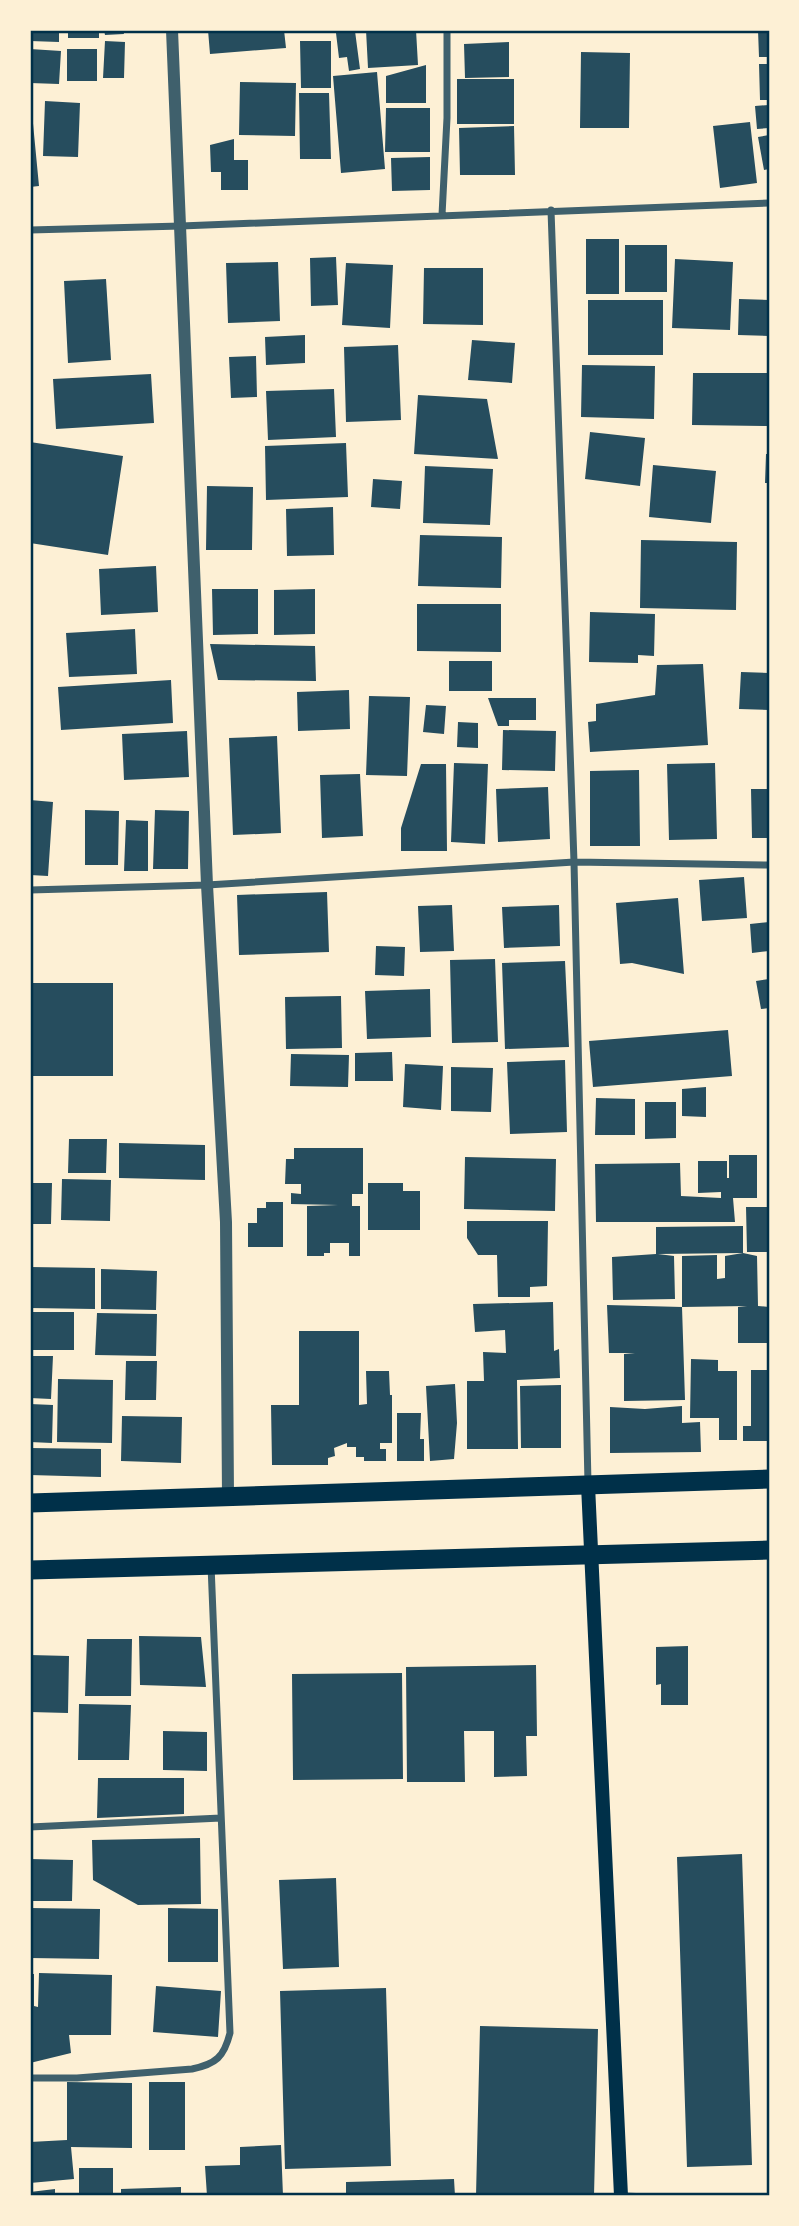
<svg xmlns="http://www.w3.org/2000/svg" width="799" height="2226" viewBox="0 0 799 2226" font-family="'DM Sans',sans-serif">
<rect width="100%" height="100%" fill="#fdf0d5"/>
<path fill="#264d5e" d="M30,30h29v12l-29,-1z
M68,30h31v8h-31z
M104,30h19l1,4 -19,1z
M208,30h76l2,18 -76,6z
M366,30h50l2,35 -50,3z
M758,30h11v27h-10z
M355,31l5,38 -11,2 -2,-14 -8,1 -3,-25z
M105,41l20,1 -1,36h-21z
M300,41h31v47h-30z
M509,42v35l-44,1 -1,-34z
M30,49l31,2 -2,33 -29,-1z
M67,49h30v32h-30z
M581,52l49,1 -1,75h-49z
M759,64h10v36h-9z
M426,65v38h-40v-27z
M377,72l8,97 -44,4 -8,-97z
M457,79h57v45h-57z
M240,82l56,1 -1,53 -56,-1z
M299,93h30l2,66h-31z
M45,101l35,2 -2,54 -35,-1z
M769,105v23l-12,1 -2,-23z
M386,108h44v44h-45z
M30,113h2l7,73 -9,1z
M750,122l7,61 -37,5 -7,-62z
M514,126l1,49h-55l-1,-47z
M769,135v34l-5,1 -6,-33z
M234,139v21h14v30h-27v-18h-10l-1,-27z
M430,157v33l-38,1 -1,-33z
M586,239h33v55h-33z
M625,245h42v47h-42z
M336,257l2,48 -27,1 -1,-48z
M675,259l58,3 -3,68 -58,-2z
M278,262l2,59 -52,2 -2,-60z
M346,263l47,2 -3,63 -48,-3z
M424,268h59v57l-60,-1z
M106,279l5,81 -43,3 -4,-82z
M739,299l30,1v36l-31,-1z
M588,300h75v55h-75z
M305,335v28l-39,2 -1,-28z
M472,340l43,3 -3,40 -44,-3z
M398,345l3,75 -55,2 -2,-75z
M256,356l1,41 -26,1 -2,-41z
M582,365l73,1 -1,53 -73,-2z
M693,373h76v53l-77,-1z
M151,374l3,49 -98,6 -3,-50z
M334,389l2,48 -68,3 -2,-49z
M418,395l69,4 11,60 -84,-5z
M590,432l55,6 -5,48 -55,-7z
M30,442l93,14 -15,99 -78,-12z
M346,443l2,54 -82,3 -1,-54z
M766,454h3v29h-4z
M653,465l63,6 -5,52 -62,-6z
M425,466l68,3 -3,56 -67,-2z
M373,479l29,2 -2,28 -29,-2z
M207,486l46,1 -1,63h-46z
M333,507l1,48 -47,1 -1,-47z
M420,535l82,2 -1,51 -83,-2z
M641,540l96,2 -1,68 -96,-2z
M156,566l2,46 -57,3 -2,-46z
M212,589h46v45l-45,1z
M315,589v45l-41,1v-45z
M417,604h84v48l-84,-1z
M590,612l65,2 -1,42 -16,-1v8l-49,-1z
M135,629l2,45 -68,3 -3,-44z
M210,644l105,2 1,35 -98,-1z
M449,661h43v30h-43z
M703,664l5,81 -118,7 -2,-30 8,-1v-17l59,-9 2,-30z
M741,672l28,1v37l-30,-1z
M171,680l2,43 -112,7 -3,-43z
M349,690l1,39 -52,2 -1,-39z
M369,696l41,1 -3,79 -41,-1z
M488,698h48v22h-27v6h-11z
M426,705l20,1 -2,28 -21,-2z
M458,722l20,1v25l-21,-1z
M503,730l53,1 -1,40 -53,-1z
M187,731l2,46 -65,3 -2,-46z
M277,736l4,97 -48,2 -4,-97z
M454,763l34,1 -3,80 -34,-2z
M715,763l2,76 -48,1 -2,-76z
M421,764h25l1,87h-46v-23z
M639,770l1,76h-50v-75z
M360,774l3,62 -41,2 -2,-63z
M548,787l2,52 -52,3 -2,-53z
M751,789h18v49h-17z
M30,800l23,2 -5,74 -18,-1z
M85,810l34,1 -1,54h-33z
M155,810l34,1 -1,58h-35z
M126,820l22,1v50h-24z
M744,877l3,41 -45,3 -3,-41z
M327,892l2,60 -90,3 -2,-60z
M678,898l6,76 -52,-11 -12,1 -4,-61z
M452,905l2,46 -34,1 -2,-46z
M559,905l1,41 -56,2 -2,-41z
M769,922v29l-17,2 -2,-29z
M376,946l29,1 -1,29 -29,-1z
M495,959l3,83 -46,1 -2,-83z
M565,961l4,86 -64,2 -3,-86z
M769,979v29l-8,1 -5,-28z
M30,983h83v93h-83z
M430,989l1,48 -64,2 -2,-48z
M341,996l1,52 -56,1 -1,-52z
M728,1030l4,46 -139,11 -4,-46z
M392,1052l1,29h-38v-28z
M291,1054l58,1 -1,32 -58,-1z
M565,1060l2,72 -57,2 -3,-72z
M405,1064l38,2 -2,44 -38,-3z
M451,1067l42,1 -2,44 -40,-1z
M706,1087v30l-24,-1v-27z
M596,1098l39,1v36h-40z
M645,1102h31v36l-31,1z
M69,1139h38l-1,34h-38z
M119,1143l86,2v35l-86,-2z
M294,1148h69v46h-11v12h8v50h-11v-13h-19v10h-6v3h-17v-50l31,-1 -47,-1v-11l10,1v-10h-16l1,-25h8z
M729,1155h28v43h-24l2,24h-139l-1,-58 85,-1 1,33 40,2v-6l-23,1v-32h29v17h2z
M465,1157l91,2 -1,52 -91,-2z
M62,1179l49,1 -1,41 -49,-1z
M30,1183h22l-1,41h-21z
M368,1183h35v8h17v39h-52z
M266,1202h17v45h-35v-24h9v-15h9z
M746,1207h23v45h-22z
M467,1221h81l-1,65 -17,1v10h-32l-1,-42h-19l-11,-17z
M743,1226v27l14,3 1,50 11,1v36h-31v-36l9,-1 -65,1 3,93 -61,1v-47l11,-1h-26l-2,-48 75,2v-51l35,-1v24l8,-1v-22l18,-3 -85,1 16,2 1,43 -62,1 -1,-43 44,-3v-27z
M30,1267l65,1v41l-65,-1z
M101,1269l56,2 -1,39 -55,-1z
M553,1302l1,49 5,-2 1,29 -43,2 1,69h-51v-68h17l-1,-29 23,1 -1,-23 -30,2 -2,-28z
M30,1312h44v38h-44z
M97,1313l60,1 -1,42 -61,-1z
M299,1331h60v74l8,-1 -1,-33h23l1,24h2v48h-12v6h6v12h-22v-4h-8v-10h-9v-4l-13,5 1,8 -7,2v7h-56l-1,-60h28z
M30,1356h23l-2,43 -21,-1z
M691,1359l27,1v11h19v69h-18v-22h-29z
M126,1361h31l-1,39h-31z
M751,1370h18v71h-26v-15h8z
M58,1379l55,1 -1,63 -55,-1z
M455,1384l2,39 -3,36 -24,2 -4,-75z
M561,1385v63h-40l-1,-62z
M30,1404l23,1 -1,38 -22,-1z
M682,1406v17l18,-1 1,30 -91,1v-46l35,2z
M397,1413h24l-1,26h4v22h-27z
M122,1416l60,1 -1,46 -60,-2z
M30,1448l71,1v28l-71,-2z
M139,1636l62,1 5,50 -66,-2z
M87,1639h45l-1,57h-46z
M688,1646v59h-27v-21l-5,1v-38z
M30,1655l39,1 -1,57 -38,-1z
M536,1665l1,71h-11l1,40 -33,1v-46h-30l1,51h-58l-1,-115z
M402,1673l1,106 -110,1 -1,-106z
M79,1704l52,1 -2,55h-51z
M163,1731l44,1v39l-44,-1z
M98,1778h86v36l-87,4z
M200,1838l1,66 -63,1 -45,-25 -1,-40z
M742,1854l10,311 -65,2 -10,-310z
M30,1859l43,1 -1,41h-42z
M336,1878l3,89 -56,2 -4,-89z
M30,1908l70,1 -1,50 -69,-1z
M168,1908l50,1v53h-50z
M39,1973l73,2 -1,60h-42l2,18 -41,10v-89h4v32l4,1z
M156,1986l65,5 -3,46 -65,-5z
M386,1988l5,178 -106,3 -5,-178z
M480,2026l118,3 -4,167h-118z
M67,2082l65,1v65l-61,-1 3,32 -44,4v-41l37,-2z
M149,2082h36v68h-36z
M281,2145l2,51h-76l-2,-30 35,-1v-18z
M79,2168h34v28h-34z
M454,2179l1,17h-109v-14z
M181,2187v9h-60v-7z
M55,2189v7h-25v-4z"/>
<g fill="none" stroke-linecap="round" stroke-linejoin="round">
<path stroke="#3f606c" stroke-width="5" d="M624,2195l24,1"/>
<path stroke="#3f606c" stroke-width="7" d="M551,210l23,652 14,621
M442,215l5,-97v-88
M30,230l151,-4 588,-23
M30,890l177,-5 367,-23 195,3
M30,1827l191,-9
M30,2078h47l115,-9c24,-5 32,-12 38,-36l-19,-468"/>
<path stroke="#3f606c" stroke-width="12" d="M172,30l35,855 19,337 2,273"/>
<path stroke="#003049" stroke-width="14" d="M588,1485l33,711"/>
<path stroke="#003049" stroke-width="19" d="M30,1503l739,-24
M30,1570l739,-20"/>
</g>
<rect width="799" height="2226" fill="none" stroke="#fdf0d5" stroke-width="63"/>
<rect x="32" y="32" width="736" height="2162" fill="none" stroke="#003049" stroke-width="2.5"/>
</svg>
